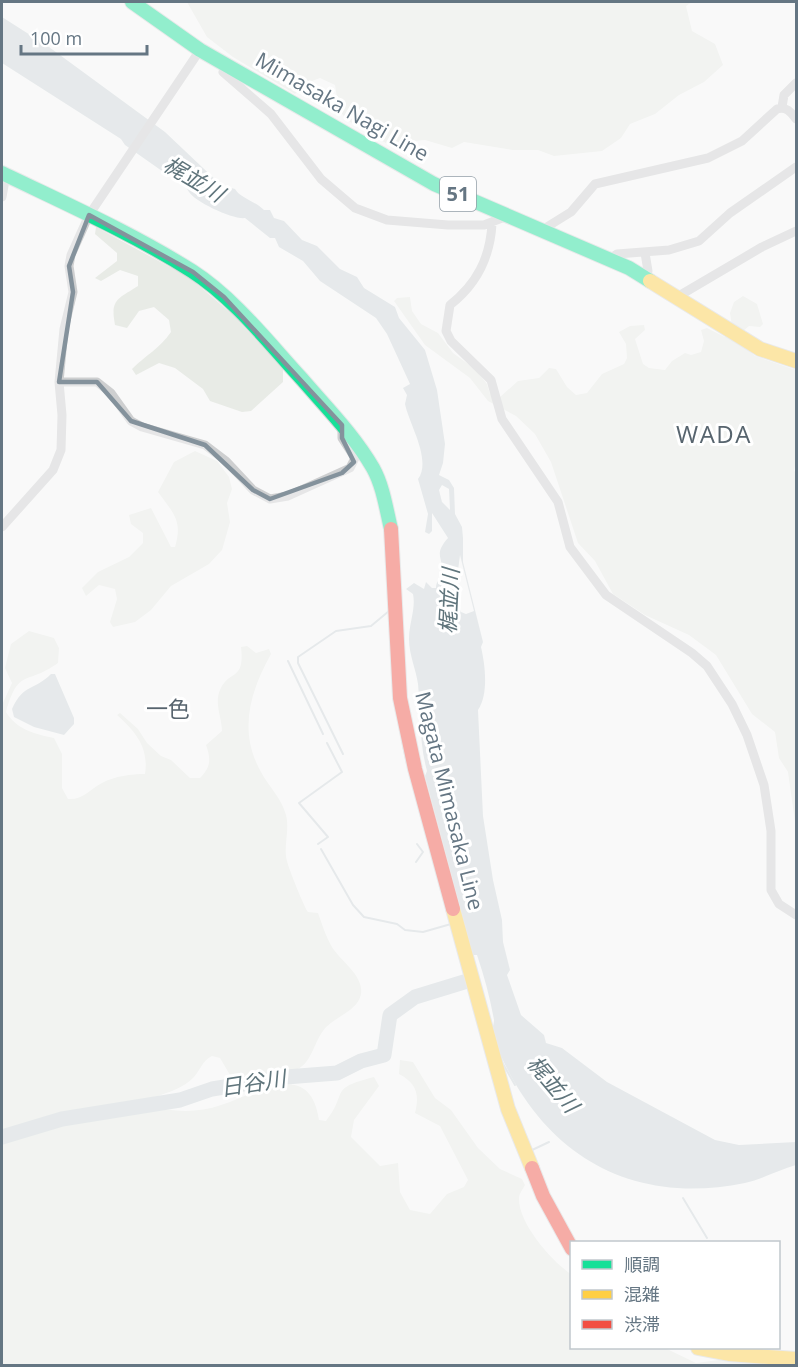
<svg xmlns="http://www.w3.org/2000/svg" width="798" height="1367" viewBox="0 0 798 1367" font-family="'Open Sans','Noto Sans JP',sans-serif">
<rect width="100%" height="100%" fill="#f9f9f9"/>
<path fill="#e8ebe6" d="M187,2h505l-6,4 6,25 23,13 8,21 -19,17 -25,13 -24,19 -25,10 -9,14 -19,13 -48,5 -16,-6h-25l-49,-8 -12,6 -27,-8 -12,1 -12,11 -54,-32 -8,-10 -4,-25 -15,-7 -16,6 -9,10 -62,-37 -26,-20z
M96,227l94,51 43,37 50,54v13l-32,29 -9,1 -32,-11 -7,-12 -28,-21 -16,-5 -23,12 -4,-6c14,-14 27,-20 39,-37l-2,-12 -15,-13 -15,4 -12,17 -12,-3c-5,-26 3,-26 23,-39v-10l-18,-6 -19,11 -6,-3 22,-17v-8l-22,-19z
M743,296l14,8 6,20 -3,3 -11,-1 -7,6 2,15 11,9 41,14v91l-2,10 2,1v357l-8,-57 -9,-14 -4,-26 -23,-18 -36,-59 -27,-20 -44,-20 -32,-21 -18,-33 -17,-18 -27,-81 -16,-28 -19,-18 -28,-15 -18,-23 -45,-33 -31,-44 3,-3 13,-1 2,14 9,13 17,9 15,20 22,16 12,15 3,10 10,3 18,-16 21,-3 10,-10 7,1 11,18 9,8 11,-2 15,-19 22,-10 3,-6 -1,-14 -7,-12 11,-6 14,-1 1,5 -10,9 8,25 6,4 16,2 7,-9 13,-8 6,2 10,-3 3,-11 -3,-11 6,-2 18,9 7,-11 -2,-13 4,-11z
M195,451l22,10 12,16 3,12 -5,14 3,19 -8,28 -13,14 -38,22 -20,24 -16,12 -22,5 -3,-5 7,-23 -2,-10 -16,-4 -13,11 -4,-8 16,-16 31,-15 14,-14v-10l-12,-9 -2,-9 22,-7 20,39h4c8,-27 -2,-34 -17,-55l16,-30z
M29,631l25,7 5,10 -1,15c-32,23 -39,4 -52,49 11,18 29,22 48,26l8,16v34l6,11c15,1 21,-9 34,-16 13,-7 29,-9 43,-9 4,-26 -9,-42 -28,-59l3,-2 18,16 9,14 14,13 10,4 19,18h10c11,-11 11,-19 6,-33l16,-14c0,-13 -8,-28 -2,-41 9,-21 25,-8 21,-43l6,-1 9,7 13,-4 2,5c-21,38 -33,77 -10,118 8,15 20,25 25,43 4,15 -3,32 1,46 1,6 18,48 21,51l10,1c4,11 8,24 14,34 8,13 27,25 29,41 3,22 -28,28 -38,43 -10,13 -11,33 -29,40 -18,7 -44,5 -64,4l-10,-17 -8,-2c-10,5 -11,13 -18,21 -10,11 -25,15 -39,20l-3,10c22,5 47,6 69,-2 35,-11 89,-48 98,15l7,1c23,-29 1,-32 48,-44l5,9 -25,34 -3,17 29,29 18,-3 2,29 10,18 20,4 17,-20 17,-7 4,-7 -28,-54 -25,-13c5,-19 1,-30 -16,-39l1,-14 13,2 22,36 16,12 27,38 22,21 22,10 3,6c-2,4 -6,9 -6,13 -1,25 33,64 52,76l1,74h93l31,15 30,-4 58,6h-782v-660l10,-22 -7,-15 6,-24z"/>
<path fill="#ced6d9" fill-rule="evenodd" d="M2,17l47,30 116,85 56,53 14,4c5,9 20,12 29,21h6l4,8 10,3 18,19 15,6 23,23 17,8 7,11 31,19 4,11 26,32 12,40 8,54 -2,19 -4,12 10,5 5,8 1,26 7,13 1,11v24l20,80 -2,5c4,17 8,47 -3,63l5,106 10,64 9,40 1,22 7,28 -3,5 14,40 23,20 2,8 16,5 45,34 108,58 24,5 57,-3v23c-17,5 -34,14 -51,18 -112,23 -199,-26 -245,-129 -3,-7 -8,-20 -7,-27 0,-2 1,-4 1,-7 -4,-23 -10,-44 -17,-65h-4l-48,-179 2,-5c-8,-29 -6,-57 -9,-87 -2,-15 -9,-29 -9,-45 0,-16 7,-30 4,-45l-7,-5 8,-6 10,6 2,-7 6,6h4c0,-6 3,-8 5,-14 4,-17 -9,-18 7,-36l-16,-25v18l-3,3 -4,-2 3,-18 -10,-35c14,-19 -9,-55 -13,-75l2,-9 -4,-7 7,-4 -23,-50 -11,-16 -56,-37 -17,-20 -24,-14 -4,-9h-5l-25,-20c-11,2 -50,-16 -56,-26 -6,-10 -11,-24 -27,-21l-37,-26 -4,-6 -119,-76zM442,485l7,4 1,21 -8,-8 -3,-12zM460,555l14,56 -8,3 -5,-2 -6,-18z
M51,674h4l19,44v6l-10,11 -30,-8 -20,-10 -2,-8c12,-26 22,-18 39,-35z"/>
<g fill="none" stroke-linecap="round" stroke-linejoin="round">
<path stroke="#ced6d9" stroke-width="2" d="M288,661l35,73
M402,740l5,24
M343,754l-45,-91v-6l38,-26 35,-5 18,-15
M318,844l10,-7 -29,-34 43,-31 -15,-29
M321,849l32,56 11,12 33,7 8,6 18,2 28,-8
M416,862l7,-10 -6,-8
M502,1062l13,23
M530,1151l19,-9
M683,1198l24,40"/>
<path stroke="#ced6d9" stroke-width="15" d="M2,1137l60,-18 118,-19 32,-11 74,-12 51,-4 24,-12 23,-6 6,-40 25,-18 49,-15"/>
<defs>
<path id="fast" d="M132,2l68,48 234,134 195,84 21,13
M2,173c64,31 130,60 190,98 42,27 76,71 110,108 24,28 52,56 71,89 10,18 13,40 18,61"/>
<path id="slow" d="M650,281l110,68 36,12
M453,909l55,200 24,59
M698,1348l31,6 67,5"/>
<path id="jam" d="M391,529l9,169 15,71 38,140
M532,1168l11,28 29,53"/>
</defs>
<use href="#fast" stroke="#d5d6d7" stroke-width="16"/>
<use href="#slow" stroke="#d5d6d7" stroke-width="16"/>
<use href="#jam" stroke="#d5d6d7" stroke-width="16"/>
<path stroke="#cecfd0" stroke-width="9" d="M227,65l-4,7 48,42 50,65 34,29 32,12 61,5h36l23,-9
M782,107l2,-12 12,-12
M2,197l4,-22
M492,224c-2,34 -15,60 -42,81l-4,26 5,10 40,39 11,39 56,83 12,45 36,48 86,58 15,13 25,38 15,31 17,50 7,46v59l8,14 17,11
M542,230l29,-18 24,-28 113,-26 34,-17 35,-32c9,-3 14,3 19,10
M645,253l3,18 -2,6
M610,259l7,-5 52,-4 30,-9 31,-28 66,-46
M677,297l85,-50 34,-16
M59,382h38l14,11 20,28 11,6 63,18 21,16 27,29 17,9 18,-3 62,-28 5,-10 -13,-20v-13
M2,527l51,-57 8,-20 1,-35 -3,-33 5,-53 9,-37 -4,-26 2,-11 18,-40 111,-165"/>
<use href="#fast" stroke="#16e098" stroke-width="14"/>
<use href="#slow" stroke="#ffcf43" stroke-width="14"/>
<use href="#jam" stroke="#f24e42" stroke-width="14"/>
</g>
<path d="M0 0H798V1367H0ZM89,215l104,57 31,25 118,128v13l12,24 -12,11 -72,26 -17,-9 -48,-45 -74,-24 -34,-39h-38l14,-90 -4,-26z" fill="#f9f9f9" fill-opacity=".55" fill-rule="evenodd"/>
<path fill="none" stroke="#84929c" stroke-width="4.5" stroke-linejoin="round" d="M89,215l104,57 31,25 118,128v13l12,24 -12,11 -72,26 -17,-9 -48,-45 -74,-24 -34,-39h-38l14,-90 -4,-26z"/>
<g text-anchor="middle" stroke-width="6" stroke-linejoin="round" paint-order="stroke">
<rect fill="#fff" stroke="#939fa8" stroke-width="1.5" x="440" y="177" width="36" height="34" rx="4.5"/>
<g font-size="20" font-weight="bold" fill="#657683">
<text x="458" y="201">51</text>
</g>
<g font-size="21" fill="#657683" stroke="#fff">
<text transform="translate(342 107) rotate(30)" y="7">Mimasaka Nagi Line</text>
<text transform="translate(449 801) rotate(76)" y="7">Magata Mimasaka Line</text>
</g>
<g font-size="22" font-style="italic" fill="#60757c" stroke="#fff">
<text transform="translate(194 179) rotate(31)" y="8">梶並川</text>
<text transform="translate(449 601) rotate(-87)" y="8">梶並川</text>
<text transform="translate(253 1083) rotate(-9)" y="8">日谷川</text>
<text transform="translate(553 1084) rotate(50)" y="8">梶並川</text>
</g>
<g font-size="22" fill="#57646e" stroke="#fff">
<text x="168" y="717">一色</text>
</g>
<g font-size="24" letter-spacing="1.5" fill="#57646e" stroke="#fff">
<text x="714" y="443">WADA</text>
</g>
</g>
<rect width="798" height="1367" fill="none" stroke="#657683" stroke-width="6"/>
<rect x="570" y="1241" width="210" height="108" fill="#ffffff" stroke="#c1c8cd" stroke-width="1.5"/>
<rect x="582" y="1260" width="30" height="9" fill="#16e098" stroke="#c1c8cd" stroke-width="1.5"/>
<text x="624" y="1271" font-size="18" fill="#657683">順調</text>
<rect x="582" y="1290" width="30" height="9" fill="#ffcf43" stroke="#c1c8cd" stroke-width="1.5"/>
<text x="624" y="1301" font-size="18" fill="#657683">混雑</text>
<rect x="582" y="1320" width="30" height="9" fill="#f24e42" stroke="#c1c8cd" stroke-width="1.5"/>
<text x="624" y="1331" font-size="18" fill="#657683">渋滞</text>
<path d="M21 45v9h126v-9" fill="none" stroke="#657683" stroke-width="3"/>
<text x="30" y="45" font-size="18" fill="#657683" stroke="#ffffff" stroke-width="4.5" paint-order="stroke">100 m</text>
</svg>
